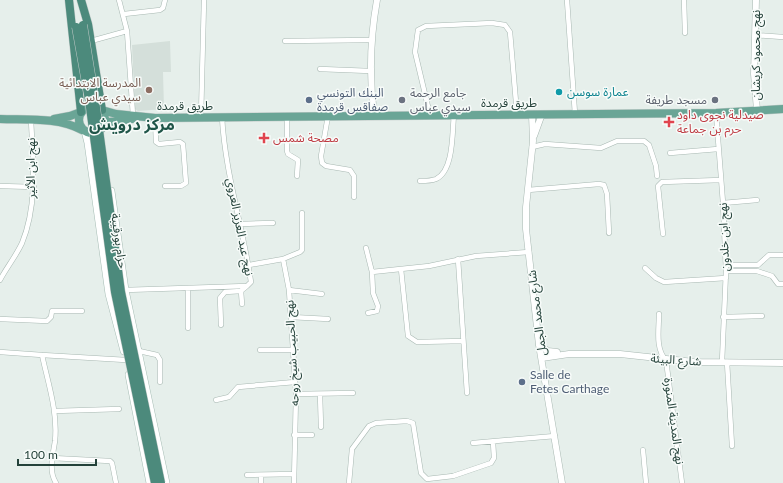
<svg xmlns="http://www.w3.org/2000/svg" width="783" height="483" viewBox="0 0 783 483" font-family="Lato,'Noto Sans Arabic',sans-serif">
<rect width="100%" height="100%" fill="#e6efeb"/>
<path fill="#d4dfda" d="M170,41l1,31h-8l1,37 -26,2 -3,-2 -3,-64z"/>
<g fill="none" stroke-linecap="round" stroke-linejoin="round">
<defs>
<path id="minor" d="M119,0l8,31 6,84
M567,0l8,114
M684,0l1,33
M124,14l36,-4 3,-2 2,-8
M755,35l28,2
M91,41l36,-10
M285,41l86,-1
M320,69l50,2
M716,113l7,90 3,68 -4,91
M430,115l-15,-63 3,-22 8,-4 66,-3 13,2 5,7 7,82
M328,116l-7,40 1,7 4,3 24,4 4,6v21
M201,117l3,-117
M287,117v34l1,3 10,6 -1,16
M155,118l1,24 3,2 21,-2 3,2 3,39 -5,3h-16
M532,147l13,-3 56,4 16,-7h27l5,4 7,21 1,10
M670,153l48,-4
M420,181c5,0 11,0 16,-2 18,-8 16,-47 18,-64
M0,186l34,1
M528,190l71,-6 5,1 3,9 2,39
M723,203l34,-3
M241,224l32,-1
M663,234l-5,-48 4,-4 59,-2
M366,248l6,24 1,21 5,13 -1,5 -9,2
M283,259l17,-7 2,-2v-37
M458,259l9,134
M249,265l34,-6 6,31 7,104 -2,89
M726,265h32l11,-10h14
M645,268l11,10 8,4 62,-4
M401,269l7,67 9,6 46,-1
M726,271h31l15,5 6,8h5
M372,272l57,-6 47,-10 53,-4
M0,280c7,-13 16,-24 22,-37 16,-39 11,-83 9,-123
M188,289v39
M125,290l122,-4 4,-4c-8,-55 -26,-109 -29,-165
M289,290l33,4
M241,291l1,13
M659,314c0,15 -4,35 7,46l16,123
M291,317l37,2
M723,317l39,-1
M0,319l47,2 4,-4 1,-6h30
M221,325l-1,-27 5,-6 16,-1 6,-5
M260,350h32
M139,351l18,4 3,5v22
M0,352l42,3c6,28 16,57 13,86 -2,14 -7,29 1,42
M42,355l84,5
M727,362l5,84
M296,394l57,-1
M320,394l1,33
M216,400l13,-3 9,-10 57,-5
M55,411l64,-2
M294,435h18
M473,443l82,-7
M643,450l3,33
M52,458l58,3 2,2 4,20
M247,475l46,-1
M261,483v-7
M349,483l3,-34 17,-23 7,-3 31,-2 6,2 8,50 6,6 26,-3 38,-13 3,-5 -1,-16"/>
<path id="tertiary" d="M756,0l-2,74 3,36
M374,115c-5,-39 -4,-76 3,-115
M532,115l1,26 -7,66v22l13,116 23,138
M534,136l8,-22
M539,345l9,6 9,1
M542,358l27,-4h51l74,8 89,1"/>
<path id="secondary" d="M85,131l3,12 21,151 15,57
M111,191l14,99 41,193
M129,375l21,108"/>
<path id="primary" d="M79 120a13 13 0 1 1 26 0a13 13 0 1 1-26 0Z
M102,110l14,4 39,4 561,-5 67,-4
M0,119c27,1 58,-2 82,11
M54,119l16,-3 11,-4
M104,126l5,-4 23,-3"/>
<path id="trunk" d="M69,0l12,112
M81,0l7,24 14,86"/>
</defs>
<use href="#minor" stroke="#a8b8b2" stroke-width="5.5"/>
<use href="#tertiary" stroke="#a8b8b2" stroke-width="7"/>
<use href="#secondary" stroke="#a4bbb3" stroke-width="8"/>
<use href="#primary" stroke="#c2cac8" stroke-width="9"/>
<use href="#trunk" stroke="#c2cac8" stroke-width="9"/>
<use href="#minor" stroke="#fff" stroke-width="4.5"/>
<use href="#tertiary" stroke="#fff" stroke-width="6"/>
<use href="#secondary" stroke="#fff" stroke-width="7"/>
<use href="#primary" stroke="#6aa596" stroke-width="8"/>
<use href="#trunk" stroke="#4c8a7c" stroke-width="8"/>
<defs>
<path id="trunk-bridge" d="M83,25l12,75 26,192 40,191
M76,27l13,73 26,192 40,191"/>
</defs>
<use href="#trunk-bridge" stroke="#c2cac8" stroke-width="9" stroke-linecap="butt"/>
<use href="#trunk-bridge" stroke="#4c8a7c" stroke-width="8"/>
</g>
<circle fill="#8d6e63" stroke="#f7fbf9" stroke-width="1.5" cx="149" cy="90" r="4"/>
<circle fill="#0f9aa8" stroke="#f7fbf9" stroke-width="1.5" cx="559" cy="92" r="4"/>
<g fill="#5c6f8a" stroke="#f7fbf9" stroke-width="1.5">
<circle cx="309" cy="100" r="4"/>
<circle cx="522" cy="382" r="4"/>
</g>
<g fill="#6b7280" stroke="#f7fbf9" stroke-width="1.5">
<circle cx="402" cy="100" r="4"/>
<circle cx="715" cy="100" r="4"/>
</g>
<g fill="#e0444e" stroke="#f7fbf9" stroke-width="1.5">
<path d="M667 116h4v4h4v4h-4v4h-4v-4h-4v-4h4z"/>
<path d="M262 132h4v4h4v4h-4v4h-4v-4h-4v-4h4z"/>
</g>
<g text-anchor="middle" stroke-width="3" stroke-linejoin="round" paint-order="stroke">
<g font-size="12" fill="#24423a" stroke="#f7fbf9">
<text transform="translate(756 55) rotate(-90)" y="4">نهج محمود كريشان</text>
<text x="509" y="107">طريق قرمدة</text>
<text x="185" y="110">طريق قرمدة</text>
<text transform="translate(31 168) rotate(-90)" y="4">نهج ابن الأثير</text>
<text transform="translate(240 227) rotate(79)" y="4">نهج عبد العزيز العروي</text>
<text transform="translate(724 237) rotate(-92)" y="4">نهج ابن خلدون</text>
<text transform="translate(119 241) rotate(82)" y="4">حزام بورقيبة</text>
<text transform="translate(537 313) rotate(-97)" y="4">شارع محمد الجمل</text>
<text transform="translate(292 353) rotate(-93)" y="4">نهج الحبيب شيخ روحه</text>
<text transform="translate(676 360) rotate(4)" y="4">شارع البيئة</text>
<text transform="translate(674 421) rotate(82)" y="4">نهج المدينة المنورة</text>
</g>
<g font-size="12" fill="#785e54" stroke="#f7fbf9" text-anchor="end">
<text x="141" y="87">المدرسة الابتدائية<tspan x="141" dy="14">سيدي عباس</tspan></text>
</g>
<g font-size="12" fill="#0d838f" stroke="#f7fbf9" text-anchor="start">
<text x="567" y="96">عمارة سوسن</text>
</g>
<g font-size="12" fill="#4e5e75" stroke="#f7fbf9" text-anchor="start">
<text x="317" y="97">البنك التونسي<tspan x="317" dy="14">صفاقس قرمدة</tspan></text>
<text x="530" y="379">Salle de<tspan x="530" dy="14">Fetes Carthage</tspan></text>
</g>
<g font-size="12" fill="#5b616d" stroke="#f7fbf9" text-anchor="start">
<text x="410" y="97">جامع الرحمة<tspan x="410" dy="14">سيدي عباس</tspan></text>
<text x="707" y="104" text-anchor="end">مسجد طريفة</text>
</g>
<g font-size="12" fill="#be3a42" stroke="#f7fbf9" text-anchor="start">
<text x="677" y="119">صيدلية نجوى داود<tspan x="677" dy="14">حرم بن جماعة</tspan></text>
<text x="273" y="142">مصحة شمس</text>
</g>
<g font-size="16" font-weight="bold" fill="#1f5548" stroke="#f7fbf9">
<text x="132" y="130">مركز درويش</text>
</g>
</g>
<path d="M18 459v6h78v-6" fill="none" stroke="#24423a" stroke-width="2"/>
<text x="24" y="459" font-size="12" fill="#24423a" stroke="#f7fbf9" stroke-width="3" paint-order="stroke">100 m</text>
</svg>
